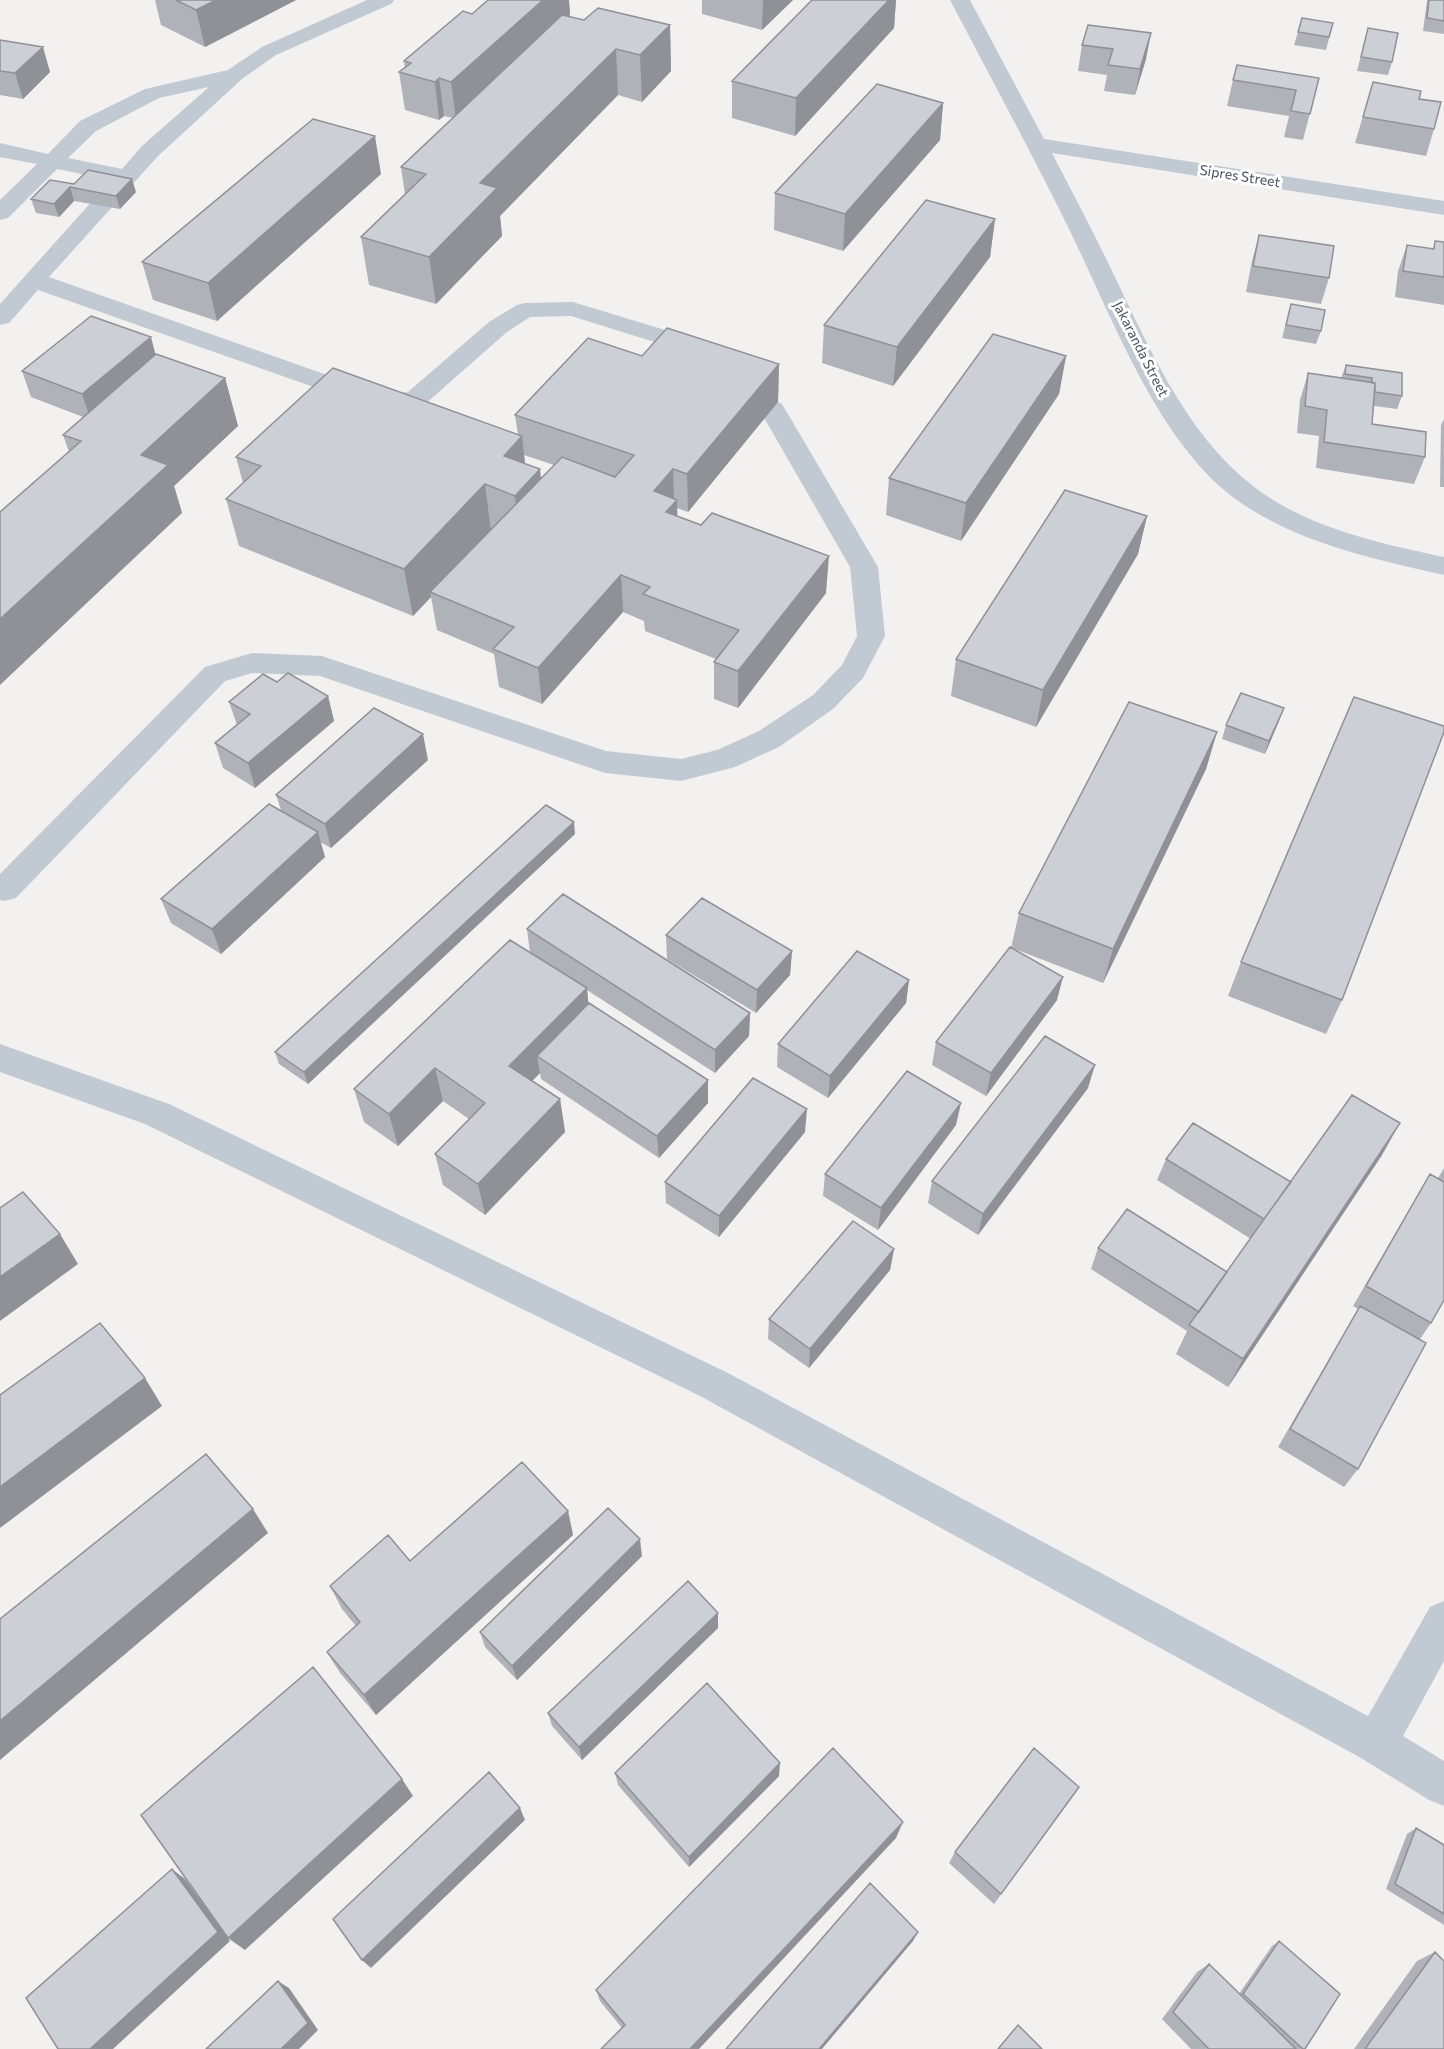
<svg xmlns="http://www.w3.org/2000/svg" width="1444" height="2049" viewBox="0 0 1444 2049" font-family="Commissioner,sans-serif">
<rect width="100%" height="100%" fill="#f3f1f0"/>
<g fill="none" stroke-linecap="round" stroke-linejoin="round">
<path fill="#c1c9d2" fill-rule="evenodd" d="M367,0h27l-3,4 -115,51 -34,24 -84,77 -109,121 332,117 27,-2 81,-70 28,-17 8,-2 48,-1 138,42 3,5 -3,5 -9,2 -9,-2 -122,-38 -41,1 -23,15 -83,73 -45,5 -341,-120 -29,33 -9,2v-21l111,-124 -54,-11 -49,49 -8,2v-20l37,-36 -37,-7v-14l48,11 32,-33 65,-32 83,-19 34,-23zM209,87l-67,59 -20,23 -54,-11 28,-27 63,-33z
M950,0h20l74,139 400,62v14l-392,-62c20,39 41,78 60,118 37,76 73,162 141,215 54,42 126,57 191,71v18c-71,-16 -147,-32 -207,-75 -79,-56 -126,-186 -168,-271 -38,-77 -79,-153 -119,-229z
M772,401l9,2 4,6 93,158 7,69 -22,42 -30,31 -54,38 -44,20 -54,14 -76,-8 -285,-97 -68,-3 -27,8 -209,217 -11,3 -5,-1v-26l205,-207 47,-14 70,3 284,95 75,8 36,-9 42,-19 54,-36 29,-30 15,-29 -7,-69 -91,-158 4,-6z
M0,1044l169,60 557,268 642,344 62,-109 14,-6v60l-41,75 41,25v45l-15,-6 -68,-42 -661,-362 -555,-272 -145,-52z"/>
</g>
<path fill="#afb2b8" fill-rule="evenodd" d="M155,0h141l-91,47 -44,-22z
M488,0h81l1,15 -1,1 15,4 86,5 1,46 -29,31 -24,-7 -118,121 2,20 -66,68 -67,-19 -8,-48 44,-42 -4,-28 52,-49 -9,-2 -5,4 -34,-10 -6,-38 6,-4 -1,-7 68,-47z
M702,0h91l-31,30 -60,-16z
M812,0h84l-2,28 -99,108 -63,-18v-37z
M1427,0h17v34l-21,-3z
M1333,23l-7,27 -32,-5 4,-13z
M1088,25l58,34 -11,36 -31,-4 3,-16 -29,-4 4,-26z
M1368,28l24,34 -4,13 -31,-4z
M0,40l50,32 -27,27 -23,-4z
M1319,78l-16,62 -19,-3 5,-21 -62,-10 6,-26z
M1373,82l46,17 15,30 -8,27 -71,-13z
M943,103l-3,37 -97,111 -69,-21 1,-37z
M381,174l-164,147 -64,-21 -11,-38z
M74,184l62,8 -16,17 -46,-8 -15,16 -23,-4 -5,-14z
M995,219l-5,38 -97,129 -71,-23 2,-38z
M1259,235l70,43 -8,26 -75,-12 6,-31z
M1435,241l9,1v63l-49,-8 3,-26 9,-26 26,4z
M1291,304l30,27 -5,13 -34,-6z
M156,354l69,24 13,48 -64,60 8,27 -113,-61 -6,-17 20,-18 -52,-20 -9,-26z
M642,356l137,8 -1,38 -90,110 -11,-4v8l149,77 -88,115 -24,-9v-37l2,-3 -71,-28 -1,-10 -21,-9 -81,92 -43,-17 -5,-33 -57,-24 -6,-33 -18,19 -174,-70 -13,-47 17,-16 -7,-26 282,-22 -3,-20zM524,455l30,10 -13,13 -16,-15z
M1066,356l-7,38 -98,147 -75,-26 3,-37z
M1346,365l56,8v23l-5,13 -23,-3 -2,18 53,33 -11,27 -98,-16 3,-32 -22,-3 3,-33 8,-27 33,5z
M1444,419v68h-4l1,-62z
M1147,516l-9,38 -102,173 -85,-31 5,-37z
M277,682l51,14 6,25 -79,67 -32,-20 -8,-25 22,-18 -8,-23z
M1279,721l-14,33 -43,-15 4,-14z
M1217,732l-11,37 -103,214 -91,-35 45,52 -71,96 -54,-31 4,-23 75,-94 8,-35z
M428,760l-97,88 -11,-6 5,15 -104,97 -50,-31 -10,-24 120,-89 -5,-15z
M575,834l-267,250 -29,-20 -4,-12z
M527,929l223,84 -1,23 -34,37 -128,-83 1,14 120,76v23l-49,55 -118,-79 -1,-6 -8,8 28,18 5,33 -80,83 -42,-30 -8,-31 34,-35 -26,-18 -45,45 -34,-24 -10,-33 176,-136z
M666,935l126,16 -2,24 -34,38 -89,-54z
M1241,962l101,38 -16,34 -98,-38z
M909,980l-3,23 -78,95 -51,-31 1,-23z
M1088,1088l-110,147 -50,-32 4,-22z
M956,1125l-78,105 -55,-34 2,-22z
M805,1132l-86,105 -53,-34 -1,-21z
M1382,1155l-154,232 -52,-33 11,-23 -96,-62 7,-21 129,24 24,-33 -94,-59 9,-21 125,23z
M1444,1168v132l-13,23 -11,16 -62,130 -14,18 -66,-40 70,-121 10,-17 -5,-3 64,-110 13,-22 8,4z
M894,1249l-4,21 -81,98 -41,-29 1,-20z
M568,1511l5,24 -197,180 -36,-42 -13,-21 29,-26 -14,-17 -12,-23z
M642,1556l-125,124 -32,-33 -5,-15z
M718,1628l-136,132 -30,-34 -4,-13z
M615,1773l164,3 -90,91 -71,-82z
M1079,1787l-85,117 -45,-41 6,-11z
M1416,1828l28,17v80l-58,-36 21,-55z
M896,1838l-274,190 -22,-27 -4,-11z
M1279,1941l26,108h-114l-29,-30 35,-47 12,-8 30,30 33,-48z
M1435,1952l9,97h-90l63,-88z"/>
<path fill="#8f9196" d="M216,0h80l-91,47 -9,-37z
M543,0h26l1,15 -114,104 -5,-37z
M763,0h30l-31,30z
M889,0h7l-2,28 -99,108 1,-38z
M670,25l1,46 -29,31 -2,-47z
M1151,33l-5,26 -11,36 5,-26z
M43,47l7,25 -27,27 -8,-26z
M616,49l2,46 -118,121 2,20 -66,68 -7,-47 51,-74z
M439,78l5,38 -5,4 -4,-38z
M943,103l-3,37 -97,111 2,-37z
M375,136l6,38 -164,147 -9,-38z
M132,179l4,13 -16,17 -4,-13z
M70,187l4,14 -15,16 -5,-13z
M995,219l-5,38 -97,129 4,-39z
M151,337l7,27 -67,56 -9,-26z
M1066,356l-7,38 -98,147 5,-38z
M779,364l-1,38 -90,110 -1,-38z
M225,378l13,48 -64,60 8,27 -182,172v-66l141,-164z
M522,436l5,47 13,-14 5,47 -24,27 -6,-47 -11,-40z
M673,469l1,34 3,-3 1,38 -24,-47z
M485,484l6,48 -61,60 1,5 -18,19 -9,-47z
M1147,516l-9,38 -102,173 7,-37z
M829,556l-3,37 -88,115v-37z
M621,575l2,37 -81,92 -4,-36z
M328,696l6,25 -79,67 -7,-25z
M1284,708l-5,13 -14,33 4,-13z
M1217,732l-11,37 -103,214 10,-34z
M423,734l5,26 -97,88 -6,-24z
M574,822l1,12 -267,250 -4,-12z
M318,832l7,25 -104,97 -9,-25z
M792,951l-2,24 -34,38 1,-23z
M1063,977l-6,23 -71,96 5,-23z
M909,980l-3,23 -78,95 2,-22z
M587,988l3,34 -53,34 3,17 -25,25 -6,-32z
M750,1013l-1,23 -34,37v-23z
M1095,1065l-7,23 -110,147 5,-21z
M435,1068l8,33 -45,45 -9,-32z
M708,1080v23l-49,55 -2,-22z
M560,1099l5,33 -80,83 -7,-31z
M961,1103l-5,22 -78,105 3,-22z
M807,1109l-2,23 -86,105v-21z
M1400,1123l-18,32 -154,232 15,-28z
M60,1234l18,30 -78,57v-44z
M894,1249l-4,21 -81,98 1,-19z
M145,1378l17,28 -162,122v-41z
M253,1509l15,24 -268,227v-39z
M568,1511l5,24 -197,180 -12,-20z
M640,1539l2,17 -125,124 -5,-14z
M718,1613v15l-136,132 -3,-13z
M780,1763l-1,13 -90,91v-10z
M402,1779l11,17 -168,154 -17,-12z
M520,1808l5,12 -154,148 -9,-8z
M903,1822l-7,16 -197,211h-9z
M172,1869l13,10 45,62 -117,108h-23z
M918,1932l-5,9 -91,108h-3z
M278,1981l11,7 29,42 -19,19h-18z"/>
<path fill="#cccfd6" stroke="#8f9196" stroke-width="1.5" d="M176,0h40l-20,10z
M488,0h55l-92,82 -12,-4 -4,4 -36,-10 12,-9 -7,-2 59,-50 9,3z
M812,0h77l-93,98 -64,-17z
M1429,0h15v21l-17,-3z
M598,8l72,17 -30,30 -24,-6 -136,134 17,5 -68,69 -68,-20 65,-63 -25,-7 161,-152 22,5z
M1302,18l31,5 -4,14 -31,-5z
M1088,25l63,8 -11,36 -32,-4 5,-16 -31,-4z
M1368,28l30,5 -6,29 -31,-5z
M0,40l43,7 -28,26 -15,-2z
M1237,65l82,13 -9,36 -19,-3 5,-21 -63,-10z
M1373,82l48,9 -2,8 22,3 -7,27 -71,-12z
M877,84l66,19 -98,111 -70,-21z
M313,119l62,17 -167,147 -66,-21z
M88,170l44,9 -16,17 -46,-9 -16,17 -23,-5 19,-19 24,4z
M926,200l69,19 -98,128 -73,-22z
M1259,235l75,11 -5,32 -76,-12z
M1435,241l9,1v35l-41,-6 4,-26 27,4z
M1291,304l34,6 -4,21 -35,-6z
M91,316l60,21 -69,57 -60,-23z
M667,328l112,36 -92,110 -14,-5 -19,22 23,9 -11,12 35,13 11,-12 117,43 -91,115 -24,-9 25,-32 -96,-36 7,-7 -29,-12 -83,93 -45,-19 21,-22 -84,-35 132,-135 53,20 19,-22 -119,-40 73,-77 54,18z
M993,334l73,22 -100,147 -77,-25z
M156,354l69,24 -84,77 27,10 -168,154v-107l81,-71 -18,-6z
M1346,365l56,8v23l-27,-4v-9h-3v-5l-27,-4z
M333,368l189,68 -18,20 36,13 -25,27 -30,-12 -81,85 -178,-70 35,-33 -25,-9z
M1308,373l67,10 -3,41 54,8 -1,25 -101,-15 3,-32 -22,-4z
M1065,490l82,26 -104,174 -87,-31z
M288,673l40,23 -80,67 -33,-20 35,-29 -21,-12 34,-28 14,8z
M1241,693l43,15 -15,33 -43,-16z
M1354,697l90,29v6l-102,268 -101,-38z
M1129,702l88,30 -104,217 -94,-36z
M374,708l49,26 -98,90 -49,-29z
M269,804l49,28 -106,97 -51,-30z
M546,805l28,17 -270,250 -29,-20z
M563,894l187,119 -35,37 -188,-121z
M702,898l90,53 -35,39 -91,-55z
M510,940l77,48 -78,78 51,33 -82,85 -43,-30 50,-51 -50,-35 -46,46 -35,-25z
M1010,947l53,30 -72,96 -55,-31z
M857,951l52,29 -79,96 -52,-32z
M589,1003l119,77 -51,56 -120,-80z
M1045,1036l50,29 -112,149 -51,-33z
M907,1071l54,32 -80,105 -56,-34z
M753,1078l54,31 -88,107 -54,-34z
M1352,1095l48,28 -157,236 -54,-34z
M1193,1123l98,59 -27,37 -98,-60z
M1430,1174l14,8v118l-13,23 -65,-37z
M23,1192l37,42 -60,43v-69z
M1127,1209l100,63 -28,40 -101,-64z
M853,1221l41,28 -84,100 -41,-30z
M1360,1306l66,37 -68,126 -68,-40z
M100,1323l45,55 -145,109v-92z
M206,1454l47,55 -253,212v-102z
M522,1462l46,49 -204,184 -37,-43 33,-30 -30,-36 58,-51 22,26z
M608,1508l32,31 -128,127 -32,-34z
M688,1581l30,32 -139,134 -31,-34z
M313,1667l89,112 -174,159 -87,-123z
M707,1683l73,80 -91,94 -74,-84z
M833,1748l70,74 -213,227h-89l24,-24 -29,-35z
M1034,1748l45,39 -78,107 -46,-42z
M489,1772l31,36 -158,152 -29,-41z
M1416,1828l28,17v69l-49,-30z
M172,1869l46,63 -128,117h-32l-32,-51z
M870,1883l48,49 -99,117h-93z
M1279,1941l61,53 -35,55h-2l-60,-55z
M1435,1952l9,9v88h-79z
M1209,1964l87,85h-87l-36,-37z
M278,1981l30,42 -27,26h-75z
M1018,2025l24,24h-44z"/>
<g text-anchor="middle" stroke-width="6" stroke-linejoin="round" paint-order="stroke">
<g font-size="14" fill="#48525e" stroke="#fff">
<text transform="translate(1240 176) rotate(9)" y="5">Sipres Street</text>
<text transform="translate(1141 349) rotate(63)" y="5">Jakaranda Street</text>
</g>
</g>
</svg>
